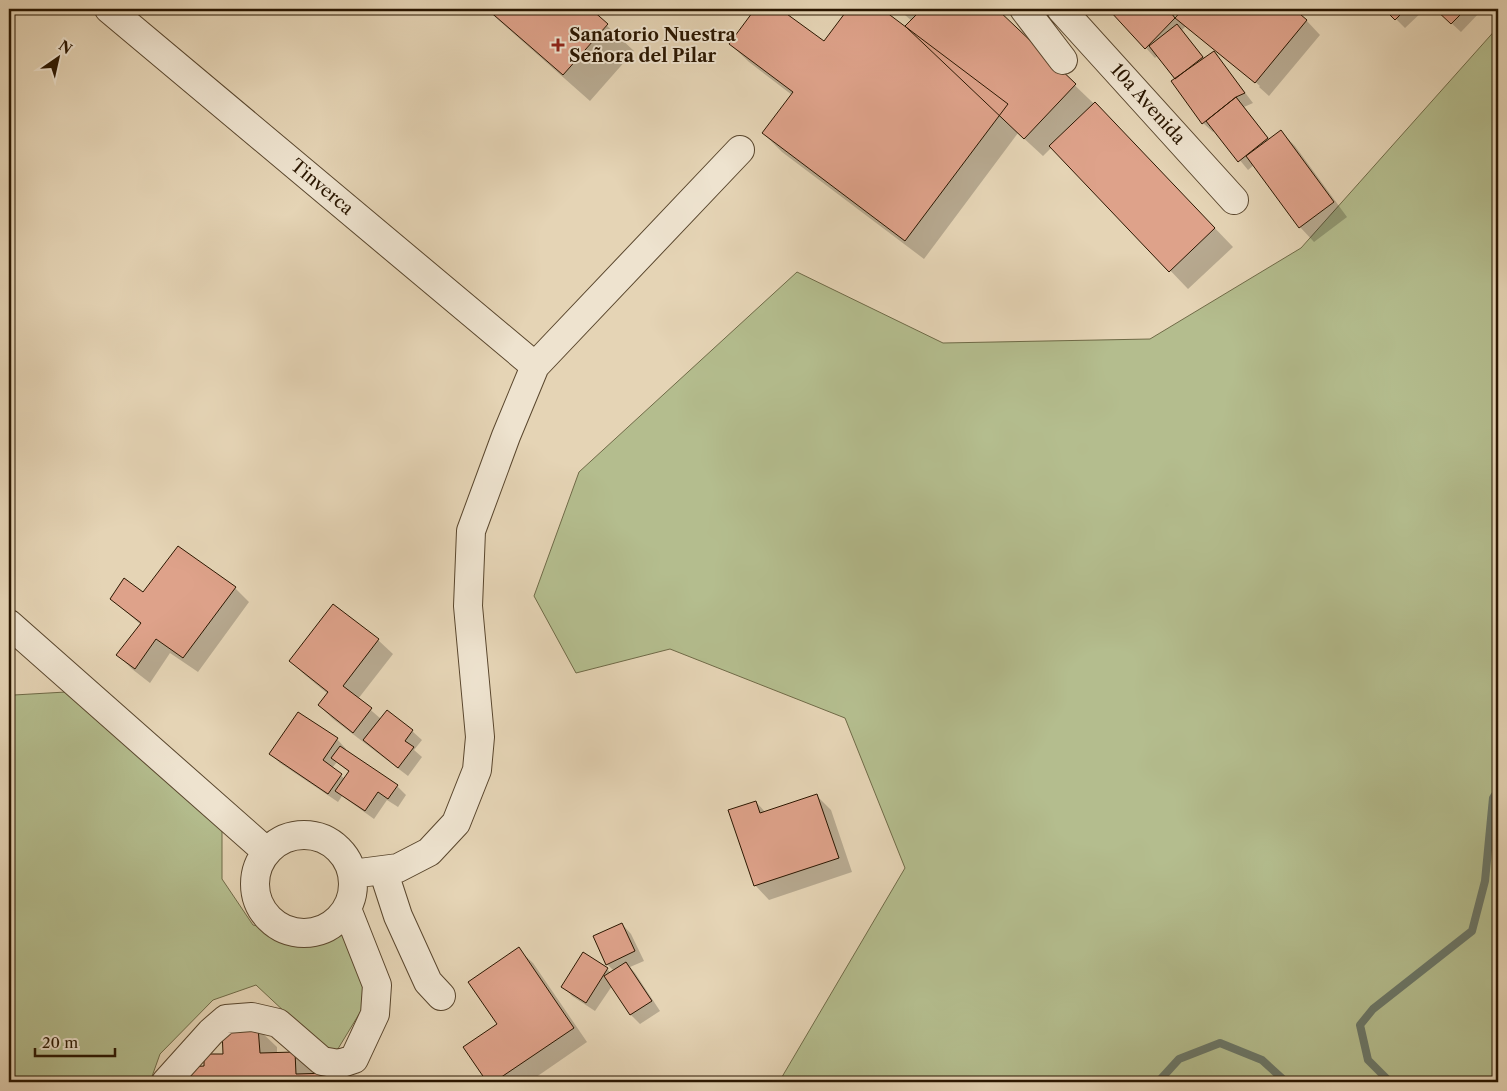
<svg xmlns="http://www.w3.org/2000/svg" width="1507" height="1091" viewBox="0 0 1507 1091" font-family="'Libre Caslon Text',serif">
<rect width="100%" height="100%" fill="#e5d4b5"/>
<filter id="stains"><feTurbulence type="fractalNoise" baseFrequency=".004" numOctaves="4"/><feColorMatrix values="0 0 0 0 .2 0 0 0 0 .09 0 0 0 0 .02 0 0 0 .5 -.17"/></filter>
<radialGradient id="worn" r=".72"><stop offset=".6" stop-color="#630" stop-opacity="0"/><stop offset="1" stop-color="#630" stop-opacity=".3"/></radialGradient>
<path fill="#b4bd8e" stroke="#6f6a47" d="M1498,27v1055h-719l126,-214 -60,-150 -175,-69 -94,24 -42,-77 45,-124 218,-200 146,71 207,-4 151,-91z
M9,648l2,2 3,45 69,-4 139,126v62l31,46 48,11 42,-18 18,40 3,48 -31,51 -77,-72 -43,15 -53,54 -10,28h-141z"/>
<path fill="#0003" fill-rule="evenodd" d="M486,9h103l45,42 -44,50z
M756,9h22l46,34 26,-34h30l26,19 6,-7 -14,-12h97l118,113 120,125 -45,42 -136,-142 -9,9 -25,-23 -94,126 -142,-107 -19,-19 29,-38 -43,-33 -19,-18z
M1111,9h58l7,9 8,-9h108l14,11 14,15 -51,61 -10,-9 1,-1 -68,-57 -2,2 -4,-5 -4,4 23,29 10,-7 3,3 -1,1 36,47 -9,4 26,33 11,-8 14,14 52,71 -33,25 -14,-15 -46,-62 -6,5 -33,-40 -2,2 -10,-9 -30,-41 4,-3 -19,-24 -3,3z
M1386,9h39l-20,19z
M1436,9h41l3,3 -19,20z
M178,548l57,40 14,14 -51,70 -28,-19 -20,30 -18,-14 -14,-14 23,-30 -29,-26 31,-6z
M334,605l44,35 15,14 -35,45 23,20 31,12 10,9 -8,10 8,7 -14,19 -75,-57 -14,-14 9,-11 -23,-19 -15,-14z
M337,739l9,10 -1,1 52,36 9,9 -8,12 -11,-7 -13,19 -32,-23 -4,6 -58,-39 -9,-9zM337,762l13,11 -5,6 -13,-11z
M817,796l14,14 21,62 -83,28 -14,-15 1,-83 10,11z
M622,924l9,10 13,27 -14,6 5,6 25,38 -20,13 -9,-9 -19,-29 -17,25 -23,-15 -9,-10 44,-17 4,4 3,-2 -7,-7z
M518,949l15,14 54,79 -58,40h-40l-24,-34 34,-24z
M258,1029l19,18v7l17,-1 19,19v3l16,-1 8,8h-149l-1,-14 18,-1z"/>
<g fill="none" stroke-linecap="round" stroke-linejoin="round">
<path stroke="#6b7768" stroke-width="8" d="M1158,1082l21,-23 41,-16 42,17 24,22
M1390,1082l-22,-22 -8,-35 13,-16 99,-78 13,-50 8,-83 5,-8"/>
</g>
<path fill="#dea28a" stroke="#2a1600" d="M487,9h104l17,15 -45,51z
M755,9h25l44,32 24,-32h34l126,95 -103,137 -143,-108 31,-41 -64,-48z
M922,9h75l79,75 -52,55 -119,-113z
M1113,9h55l7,9 -30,31 -35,-38z
M1183,9h111l13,11 -52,63 -80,-65z
M1384,9h22l-11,11z
M1435,9h31l-15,15z
M1177,24l26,33 -28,22 -26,-33z
M1214,51l31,42 -9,4 -34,27 -31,-43z
M1236,97l32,41 -30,24 -32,-41z
M1095,102l120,126 -46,44 -120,-126z
M1281,130l53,72 -35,26 -53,-72z
M178,546l58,41 -53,71 -27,-19 -21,30 -19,-14 25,-32 -31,-24 14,-21 19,14z
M333,604l46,35 -36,47 29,22 -19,25 -35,-28 10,-13 -39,-31z
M387,710l26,20 -8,11 9,6 -16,21 -35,-28z
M298,712l40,26 -15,22 19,14 -14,20 -59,-40z
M340,746l58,39 -10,14 -10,-7 -13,19 -30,-20 14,-20 -18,-13z
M817,794l22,64 -85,28 -26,-76 28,-9 4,12z
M622,923l13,28 -29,14 -13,-29z
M519,947l55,81 -80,54h-7l-24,-35 34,-23 -29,-42z
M583,952l25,16 -22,35 -25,-16z
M626,962l26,39 -22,14 -26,-39z
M258,1027l2,26 35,-1 1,22 34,-1v9h-144v-15l18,-1v-12h19l-1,-25z"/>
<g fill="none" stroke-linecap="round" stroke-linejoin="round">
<defs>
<path id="minor" d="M109,9l426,357
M1024,9l39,51
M1061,9l173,191
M9,624l258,228
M255 884a49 49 0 1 1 98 0a49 49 0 1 1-98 0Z
M383,870l15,46 30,66 13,14
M352,874l46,-6 31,-16 27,-29 21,-53 3,-33 -12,-131 3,-75 35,-95 29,-70 205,-216
M166,1082l45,-50 15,-13 26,-2 26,6 44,38 17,3 15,-5 21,-45 2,-29 -30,-76"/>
</defs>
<use href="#minor" stroke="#59462d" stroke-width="30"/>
<use href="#minor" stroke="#eee3cf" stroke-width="28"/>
</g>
<path fill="#8f2418" stroke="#eee3cf" stroke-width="2" d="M555.5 37.5h5v5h5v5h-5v5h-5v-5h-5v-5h5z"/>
<g text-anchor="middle" stroke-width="4" stroke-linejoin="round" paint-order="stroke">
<g font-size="18" font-weight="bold" fill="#2a1600" stroke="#eee3cf" text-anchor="start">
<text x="569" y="41">Sanatorio Nuestra<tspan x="569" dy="21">Señora del Pilar</tspan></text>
</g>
<g font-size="18" fill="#2a1600" stroke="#eee3cf">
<text transform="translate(1148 104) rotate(48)" y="6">10a Avenida</text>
<text transform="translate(322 187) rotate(40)" y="6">Tinverca</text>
</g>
</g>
<rect width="1507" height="1091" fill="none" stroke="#e5d4b5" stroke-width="30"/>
<rect x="10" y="10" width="1487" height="1071" fill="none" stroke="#2a1600" stroke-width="2.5"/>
<rect x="15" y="15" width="1477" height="1061" fill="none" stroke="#2a1600"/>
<g transform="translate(58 58) rotate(34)" stroke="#eee3cf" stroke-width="4" paint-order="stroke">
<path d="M0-4L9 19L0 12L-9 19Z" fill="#2a1600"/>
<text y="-8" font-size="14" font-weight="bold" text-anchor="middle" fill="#2a1600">N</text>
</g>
<path d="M35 1048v8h80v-8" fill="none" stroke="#2a1600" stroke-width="2.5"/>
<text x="42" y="1048" font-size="15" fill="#2a1600" stroke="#eee3cf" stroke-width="4" paint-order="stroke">20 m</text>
<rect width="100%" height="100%" filter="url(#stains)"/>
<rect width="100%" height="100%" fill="url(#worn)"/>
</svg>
